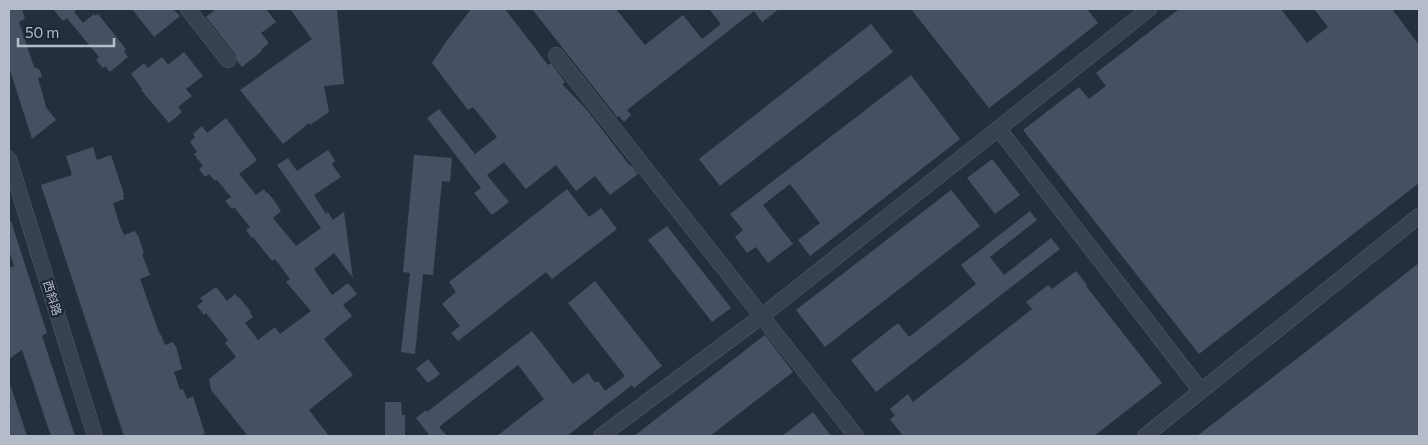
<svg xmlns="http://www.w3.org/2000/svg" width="1428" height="445" viewBox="0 0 1428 445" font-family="Commissioner,'Noto Sans SC',sans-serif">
<rect width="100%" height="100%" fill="#242f3e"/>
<path fill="#455162" d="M9,9h13l3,10 -6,3 15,45 6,3 2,7 -4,1 8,28h-1l11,14 -24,19 -23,-72z
M53,9h24l-3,3 9,11 11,-9 1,2 3,-2 28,35 -2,2 4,6 -18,15 -5,-6 -2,2 -7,-8 3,-3 -32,-39 -4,3z
M132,9h41l7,7 -26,21z
M216,9h50l10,13 -15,11 8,10 -8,7 1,1 -20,16 -5,-6 -2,-7 -29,-37z
M290,9h47l7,75 -20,2 5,26 -19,13 -1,-2 -26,21 -43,-54 72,-51z
M471,9h34l43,56 3,-2 14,19 -3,2 25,26 43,56 1,-1 7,9 -28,21 -15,-19 -19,15 -20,-26 -30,24 -22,-27 -17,13 22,27 -17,13 -18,-22 7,-5 -54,-70 12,-9 36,45 22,-17 -24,-30 -5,3 -36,-47 14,-21z
M532,9h84l29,36 38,-30 19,24 19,-15 -12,-15h70l-17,13 -8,-11 -127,99 4,5 -7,7 -5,-6 -2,1 -3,-4z
M911,9h176l11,14 -109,85z
M1179,9h102l26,34 21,-16 -14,-18h78l27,36v138l-220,171 -176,-224 56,-43 10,12 17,-13 -10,-13z
M871,24l22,28 -173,134 -21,-27z
M184,52l19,24 -17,13 6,7 -14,11 4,5 -13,11 -28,-33 1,-1 -11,-15 13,-11 4,5 14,-11 6,8z
M911,75l49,64 -150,117 -12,-16 22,-17 -30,-39 -27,21 30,39 -25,19 -12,-16 -9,6 -12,-16 8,-7 -13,-16z
M226,118l31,42 -18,14 17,21 8,-6 2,4 1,-1 6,7 8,12 -8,7 23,28 25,-18 -44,-63 11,-7 9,13 31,-21 7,11 -3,3 9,13 -27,18 12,19 2,-2 5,8 11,-8 9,66 -19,-25 -20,16 18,26 16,-12 9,11 -14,11 9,11 -28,23 29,36 -44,35 20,26h-81l-37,-46 -2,-11 27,-22 -11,-14 3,-3 -22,-27 -2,2 -7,-9 6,-5 -3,-3 16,-11 11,14 8,-7 3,4 1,-1 12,15 -1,1 3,4 -8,6 13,17 17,-13 5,7 31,-23 -25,-29 4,-3 -15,-20 -3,2 -19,-24 -1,1 -6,-8 4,-3 -16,-20 -2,2 -7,-8 6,-4 -14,-17 -2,1 -6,-7 -4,3 -6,-8 4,-3 -9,-12 3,-2 -7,-10 5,-5 -2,-3 9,-8 5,7z
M93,147l4,13 14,-5 13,39 -1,1 1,4 -11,4 7,23 4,9 11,-4 2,4h1l6,18 -2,1 8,21 -10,4 20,56h1l4,10 8,-3 2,4h1l6,23 -8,3 6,18 3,-1 4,10 6,-3 12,38 -8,2h-73l-83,-251 31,-10 -6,-19z
M414,155l38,3 -2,24 -8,-1 -9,94 -10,-1 -8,80 -14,-2 9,-79 -7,-1z
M992,159l28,36 -25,19 -28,-36z
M567,189l22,28 12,-9 16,21 -65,50 -6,-7 -88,69 -7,-8 9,-7 -18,-22 14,-12 -7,-10z
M951,190l29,36 -155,121 -29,-37z
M1030,211l7,9 -47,37 14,18 47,-37 9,11 -184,143 -25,-32 47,-37 11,14 67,-53 -15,-19z
M11,221l36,112 -5,3 33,100h-24l-29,-86 -13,9v-91l5,-2 -5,-16v-28z
M667,226l64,82 -19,14 -64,-82z
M1419,263v173h-222l133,-103z
M1076,271l11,14 -1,1 76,97 -68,53h-191l-13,-17 5,-3 -5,-7 18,-15 5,8 119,-93 -6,-7 22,-17 4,4z
M595,281l67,85 -28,22 -2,-3 -65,51h-70l47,-37 -26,-34 -79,62 8,9h-17l-14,-18 10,-8 1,2 105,-81 41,53 15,-11 7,10 3,-2 7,10 20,-15 -57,-73z
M765,335l28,37 -83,64h-76z
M428,359l12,15 -12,9 -12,-14z
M9,387h2l16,49h-18z
M385,402h16l1,13h3v21h-20z
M813,412l18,24h-49z"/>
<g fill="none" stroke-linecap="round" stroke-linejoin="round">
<defs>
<path id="minor" d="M188,9l40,51
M556,55l300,381
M998,128l203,263
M9,159l86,277
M601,436l161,-120 387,-307
M1145,436l274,-220"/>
</defs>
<use href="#minor" stroke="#565f6c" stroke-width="16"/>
<use href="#minor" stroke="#38414e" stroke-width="15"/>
</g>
<g text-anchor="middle" stroke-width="4.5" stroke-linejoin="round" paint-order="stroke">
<g font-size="12" fill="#b4bcc9" stroke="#1d2633">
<text transform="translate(52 298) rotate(73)" y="4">西斜路</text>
</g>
</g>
<rect width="1428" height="445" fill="none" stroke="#b4bcc9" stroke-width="20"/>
<path d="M18 38v8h96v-8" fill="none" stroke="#b4bcc9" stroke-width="2.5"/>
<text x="25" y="38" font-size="15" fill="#b4bcc9" stroke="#1d2633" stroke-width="4" paint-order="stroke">50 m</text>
</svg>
